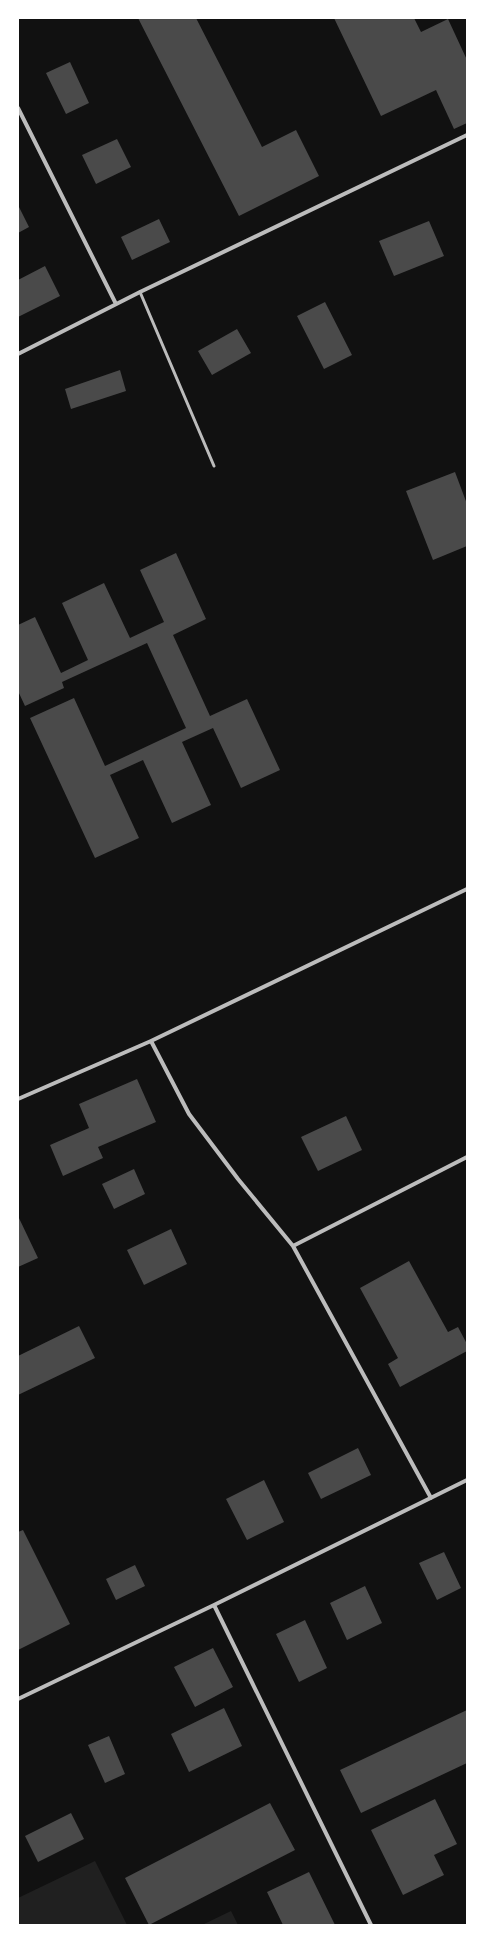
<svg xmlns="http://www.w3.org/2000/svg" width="485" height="1943" viewBox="0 0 485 1943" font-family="Inter,sans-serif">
<rect width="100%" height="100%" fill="#111"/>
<path fill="#202020" d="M95,1861l32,64h-109v-27z
M231,1911l7,14h-36z"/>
<path fill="#4a4a4a" d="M138,18h58l66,129 34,-17 23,46 -80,40z
M334,18h80l7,14 27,-13 19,41v63l-13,6 -18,-39 -55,26z
M70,62l19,41 -23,11 -20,-41z
M117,139l14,28 -35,17 -14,-29z
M18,205l11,22 -11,6z
M159,219l11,23 -38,18 -11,-23z
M429,221l15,35 -50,20 -15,-35z
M45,266l15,30 -42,21v-37z
M325,302l27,53 -28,14 -27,-53z
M237,329l14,24 -39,22 -14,-24z
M120,370l6,21 -55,18 -6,-20z
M455,472l12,32v42l-34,14 -27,-69z
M176,553l30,66 -33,16 37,81 37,-17 33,71 -39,18 -28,-60 -31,14 29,63 -39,18 -29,-63 -33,15 29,63 -44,20 -65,-140 44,-20 31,68 81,-38 -39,-85 -85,39 2,6 -39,18 -7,-15v-66l17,-8 26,56 27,-13 -26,-57 42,-20 26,55 34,-16 -24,-52z
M137,1079l19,43 -58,25 5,11 -40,18 -13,-31 39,-17 -10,-24z
M346,1116l16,34 -44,21 -17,-34z
M134,1169l11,25 -31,15 -12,-25z
M18,1216l20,42 -20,9z
M171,1229l16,35 -43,21 -17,-35z
M409,1261l39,71 10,-5 9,17v7l-67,36 -12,-23 10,-6 -38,-70z
M79,1326l16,32 -77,37v-39z
M358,1448l13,27 -50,24 -13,-26z
M264,1480l20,42 -37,18 -21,-41z
M23,1530l47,94 -52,26v-118z
M444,1552l17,36 -24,12 -18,-37z
M135,1565l10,21 -29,14 -10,-21z
M365,1586l17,37 -35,17 -17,-37z
M305,1620l22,48 -28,14 -23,-48z
M213,1648l20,39 -38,20 -21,-40z
M224,1708l18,38 -53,26 -18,-38z
M467,1710v53l-106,50 -21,-43z
M109,1736l16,38 -20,9 -17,-38z
M435,1799l22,45 -23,11 10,20 -41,20 -32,-65z
M270,1803l25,47 -146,75 -24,-47z
M71,1813l13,26 -46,23 -13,-26z
M309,1872l26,53h-52l-16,-33z"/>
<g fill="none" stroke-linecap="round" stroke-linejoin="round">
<path stroke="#bcbcbc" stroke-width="3" d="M140,292l74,174"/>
<path stroke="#bcbcbc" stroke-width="4" d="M18,108l98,196
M18,354l122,-62 327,-157
M151,1041l38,73 49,65 55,67 138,252
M18,1099l133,-58 316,-152
M293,1246l174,-89
M214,1605l157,320
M18,1699l196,-94 253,-125"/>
</g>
<rect width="485" height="1943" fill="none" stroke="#ffffff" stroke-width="38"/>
</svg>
